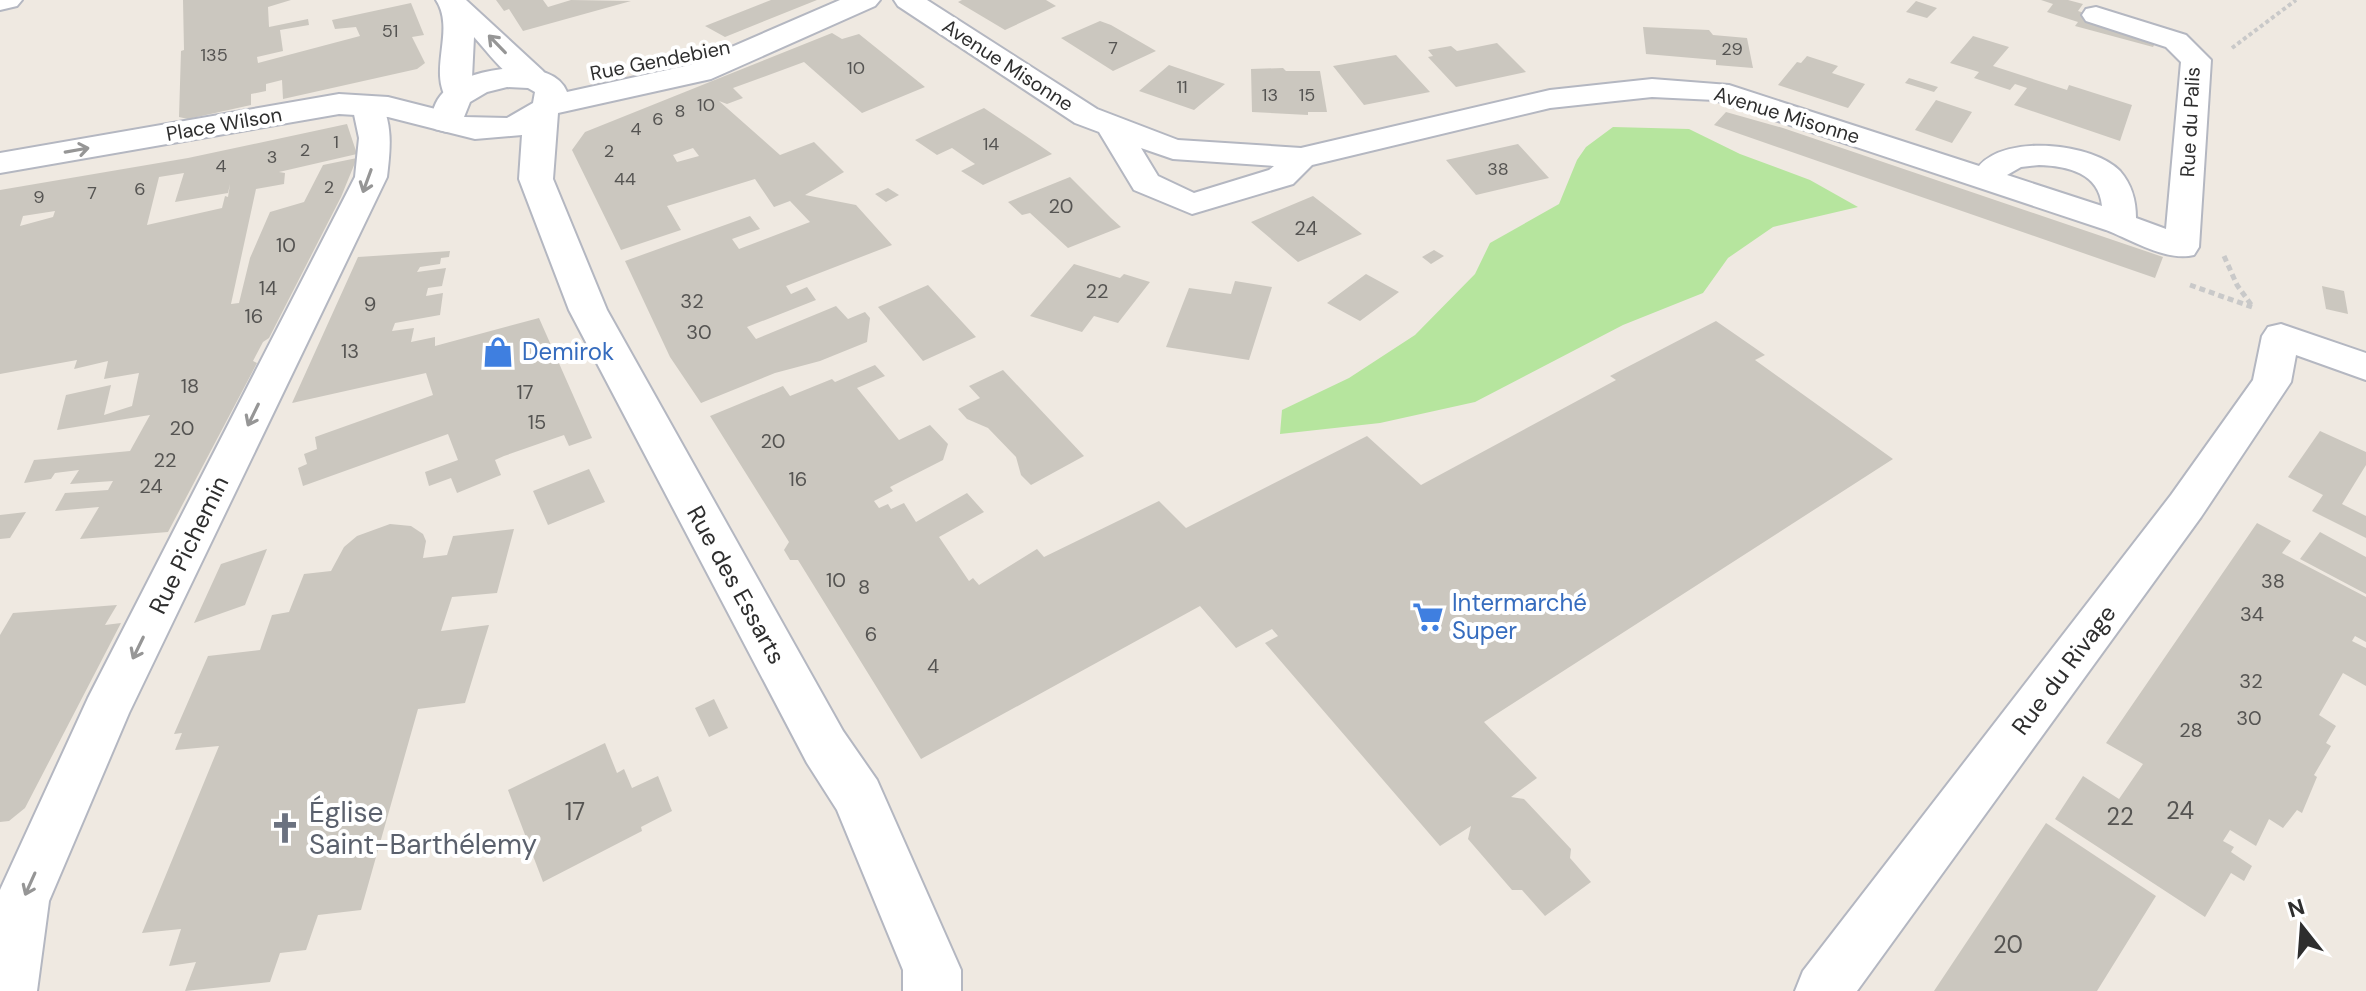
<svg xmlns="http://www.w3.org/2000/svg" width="2366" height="991" viewBox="0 0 2366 991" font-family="'DM Sans',sans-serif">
<rect width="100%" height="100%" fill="#efe9e1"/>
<path fill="#b6e59e" d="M1613,127l76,2 51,25 70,26 48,27 -85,20 -45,31 -25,35 -80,32 -148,77 -95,21 -100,11 2,-24 67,-32 66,-43 60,-61 15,-31 69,-39 18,-44 9,-13z"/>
<path fill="#cbc7bf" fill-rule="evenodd" d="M183,0h108l-23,7 1,20 39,-8 1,6 -29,5 3,21 -26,6 1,6 102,-27 -4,-9 -21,2 -3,-9 79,-17 13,32 -12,2 13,26 -8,6 -134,30 -1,-19 -16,4v7l-15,3v11l-63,14 -9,-2 2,-66 3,-1z
M496,0h47l5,7 23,-7 60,1 -108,30 -14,-22 -5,2z
M771,0h46l-92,37 -20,-11z
M962,0h84l10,6 -51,24 -47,-28z
M2041,0h27l15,4 -5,7 81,25 -6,11 -78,-21 3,-4 -31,-10 6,-8z
M1916,1l21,7 -10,10 -21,-6z
M1100,21l11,4 45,26 -43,20 -52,-33z
M1643,27l66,3 4,5 34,3 6,30 -37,-3v-5l-70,-6z
M832,33l10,6 17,-5 66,53 -63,26 -58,-51 -71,26 10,10 -16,6 -8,-3 61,54 34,-13 30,30 -39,23 51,10 36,40 -106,41 5,8 16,-7 9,13 -69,27 9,12 80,-33 12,13 17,-7 5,6 -3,24 -47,19 -45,12 -74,30 -31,-46 -45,-96 125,-45 10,13 -28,10 7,10 71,-27 -20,-21 -16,6 -19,-28 -88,27 14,24 -60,20 -49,-100 13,-18zM693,148l6,8 -22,6 -4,-7z
M1973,36l36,11 -16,19 74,24 2,-5 63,20 -12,36 -106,-36 13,-17 -12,-4 -5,6 -36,-12 5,-6 -29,-9z
M1497,43l29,29 -70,15 -28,-30 5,-1 -5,-6 23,-4 6,5z
M1396,55l34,37 -66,13 -31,-39z
M1807,56l31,10 -6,7 33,11 -17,24 -70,-23 19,-23 4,1z
M1169,65l56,19 -31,26 -55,-19z
M1283,68l3,3h34l7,41h-19v3l-56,-3 -1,-43z
M1909,78l29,9 -4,5 -29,-9z
M1936,100l36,12 -20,31 -37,-13z
M984,108l45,30 23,16 -69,31 -22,-14 14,-7 -23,-16 -15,7 -22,-15z
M1726,112l57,16 380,129 -8,21 -441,-153z
M347,124l10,30 -78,18 6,1 -1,11 -28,5 -25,115 8,-1 11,-45 20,-46 34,-10 19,-37 34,-7 -16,39 -72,141 -6,4 -10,19 4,2 -89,169 -88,7 19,-32 -44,4 10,-18 43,-3 5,-9 -43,3 9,-14 -24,3 -4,6 -27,4 10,-23 96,-9 20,-36 -93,15 9,-35 45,-10 -7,30 28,-9 7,-33 -35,6 4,-18 -34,8 3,-9 -77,14v-184l188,-32zM184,173l-9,29 53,-9 2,-9 -2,13 -3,-1 -3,12 -75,17 12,-48zM55,211l-2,6 -33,9 3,-10z
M1518,144l31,34 -73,17 -30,-35z
M1070,177l41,41 10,9 -53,21 -38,-35 -8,2 -14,-13z
M888,188l11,7 -13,7 -11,-8z
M1313,196l49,38 -64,28 -47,-40z
M1434,250l10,6 -13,8 -9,-7z
M450,251l-1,6 -8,1 -1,6 -20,3 -3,5 29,-4 -4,18 -14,2 -2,8 17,-3 -3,22 -45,8 -3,8 22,-3 -3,14 24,-5v9l104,-28 53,120 -23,8 -5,-11 -60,21 -9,4 6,15 -44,18 -6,-15 -22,8 -4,-14 33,-12 -10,-26 -145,52 -5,-18 9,-4 -3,-10 13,-5 -2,-12 118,-42 -7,-22 -134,30 66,-146z
M1074,264l46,14 4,-4 26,8 -32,41 -24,-7 -12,16 -52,-16z
M1366,274l33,18 -39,29 -33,-18z
M1235,281l37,6 -23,73 -83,-13 23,-59 42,6z
M928,285l48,52 -53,24 -45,-54z
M2322,286l22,5 4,23 -22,-5z
M1716,321l49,34 -10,5 138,99 -409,263 53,56 -26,19 13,2 47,50 -1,9 21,24 -46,34 -23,-26h-10l-44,-51 3,-13 -31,20 -175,-203 13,-7 -6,-7 -36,19 -36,-42 -279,153 -123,-199h-8l-6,-10 5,-8 -79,-126 73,-30 7,10 42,-17 3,3 40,-17 10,11 -28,12 42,52 31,-15 18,19 -5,16 -53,27 3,4 -19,10 5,7 9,-4 3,5 13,-6 12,19 51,-29 17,19 -45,25 30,44 4,-3 6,7 58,-36 7,8 115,-56 27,27 181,-92 54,49 195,-105 -6,-4z
M1003,370l81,86 -53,29 -10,-10 -5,-18 -28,-29 -21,-9 -9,-10 22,-11 -11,-12z
M2320,431l46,21v13l-24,39 24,12v22l-54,-27 11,-16 -35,-18z
M589,469l16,33 -57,23 -15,-34z
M26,512l-16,26 -10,1v-24z
M2257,523l34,18 -9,12 84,44v45l-11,-6 -3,5 14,7v38l-23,-13 -24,42 17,11 -10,17 5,3 -17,29 3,2 -15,36 -5,-3 -14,18 -14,-9 -13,27 -26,-16 -7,11 11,6 -3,5 21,14 -8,15 -13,-8 -26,44 -150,-98 28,-43 36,23 24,-35 -37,-21z
M390,524l21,2 12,8 3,7 -3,17 24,-3 6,-19 61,-7 -17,64 -45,4 -11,34 48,-6 -24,78 -47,6 -57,201 -43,5 -12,35 -26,3 -10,29 -85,9 11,-29 -27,4 12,-37 -39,4 77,-187 -44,4 7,-17 -8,1 34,-78 52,-6 12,-35 17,-3 15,-38 27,-3 13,-24 13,-11z
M2320,532l46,25v37l-66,-35z
M267,549l-22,56 -51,18 27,-59z
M117,605l-12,20 16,-2 -96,185 -16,13 -9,1v-187l13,-22z
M714,699l14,29 -19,9 -14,-29z
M605,743l12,30 7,-4 8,19 26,-12 14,35 -31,16 1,4 -99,51 -35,-92z
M2046,823l110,73 -59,95h-163z"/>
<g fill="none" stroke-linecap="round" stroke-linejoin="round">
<defs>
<path id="minor" d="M894,0h33l170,109 81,31 123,8 249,-58 102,-11 77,6 250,81c27,-32 114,-23 141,5 12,14 16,29 16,47l30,11 15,-167 -15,-15 -80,-26 -4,-6 4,-6 10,-2 90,28 25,25 -12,187 -5,8c-27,7 -62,-15 -88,-25l-391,-130 -63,-3 -102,11 -238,57 -19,19 -101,30 -58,-24 -35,-58 -24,-9 -177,-117zM1141,148l32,11 101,7 -5,4 -75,23 -36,-17zM2039,165c29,1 60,8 63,41l-95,-31 14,-8z
M367,96l11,2c16,24 12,53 9,79l-258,536 -80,188 -12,90h-37v-101l88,-192 267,-521 4,-39 -7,-33 4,-7z
M2281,324l85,29v27l-70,-25 -5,27 -90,135 -344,474h-62l8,-20 368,-476 82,-115 9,-44 6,-9z"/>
<path id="tertiary" d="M0,0h22l-5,6 -17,4z
M436,0h30l77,71 5,7 -5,7c-29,7 -51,-29 -69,-48l-2,41 3,16 -5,7 -11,3 -11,-3c-21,-30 8,-71 -12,-101z
M339,94l49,3 71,18 4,7 -4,7 -12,3 -59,-15 -49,-3 -339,59v-20z"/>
<path id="secondary" d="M840,0h40l-5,6 -164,73 -153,34 -5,66 54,131 236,421 34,49 84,190v21h-58v-21l-66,-160 -30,-47 -238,-453 -50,-131 3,-44 -47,4 -40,-10 -4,-7c1,-13 6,-25 16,-33 24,-22 106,-34 120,3l123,-27zM507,87l21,1 7,4 -2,11 -26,15 -43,-1 6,-15 17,-10z"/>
</defs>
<use href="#minor" stroke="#b4b7c1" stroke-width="4"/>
<use href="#tertiary" stroke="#b4b7c1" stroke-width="4"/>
<use href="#secondary" stroke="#b4b7c1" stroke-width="4"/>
<path stroke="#c9c9c9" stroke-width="4" stroke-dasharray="4 3" stroke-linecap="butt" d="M2232,48l64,-48"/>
<path stroke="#c9c9c9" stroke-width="5" stroke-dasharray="6 4" stroke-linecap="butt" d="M2224,256l13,29 15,21
M2190,285l62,22"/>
<use href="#minor" fill="#fff" fill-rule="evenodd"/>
<use href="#tertiary" fill="#fff" fill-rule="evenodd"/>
<use href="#secondary" fill="#fff" fill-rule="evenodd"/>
</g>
<defs><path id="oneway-shaft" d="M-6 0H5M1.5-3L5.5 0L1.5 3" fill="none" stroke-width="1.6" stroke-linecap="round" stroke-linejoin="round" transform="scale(2)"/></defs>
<g stroke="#969696">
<use href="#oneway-shaft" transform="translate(497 44) rotate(-134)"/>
<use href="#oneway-shaft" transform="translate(77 150) rotate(-10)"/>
<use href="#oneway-shaft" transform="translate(367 181) rotate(110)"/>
<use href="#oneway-shaft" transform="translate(253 415) rotate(116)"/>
<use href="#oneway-shaft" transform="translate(138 648) rotate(116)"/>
<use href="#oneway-shaft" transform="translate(30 884) rotate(114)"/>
</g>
<defs>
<symbol id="shop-bare" viewBox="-9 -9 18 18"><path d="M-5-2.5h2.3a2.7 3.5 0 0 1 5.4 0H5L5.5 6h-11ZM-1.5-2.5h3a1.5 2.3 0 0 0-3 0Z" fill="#3f7fe0" stroke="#fff" stroke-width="2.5" paint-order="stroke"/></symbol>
<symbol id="supermarket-bare" viewBox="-9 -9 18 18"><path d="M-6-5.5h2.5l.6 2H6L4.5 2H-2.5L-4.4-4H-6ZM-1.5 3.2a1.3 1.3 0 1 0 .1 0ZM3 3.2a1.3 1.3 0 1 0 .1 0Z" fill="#3f7fe0" stroke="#fff" stroke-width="2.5" paint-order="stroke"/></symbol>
<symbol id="church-bare" viewBox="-9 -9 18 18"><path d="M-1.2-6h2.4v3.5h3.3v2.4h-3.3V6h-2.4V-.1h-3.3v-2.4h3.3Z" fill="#6b7280" stroke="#fff" stroke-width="2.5" paint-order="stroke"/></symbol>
</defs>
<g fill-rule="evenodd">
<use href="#shop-bare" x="476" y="330" width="44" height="44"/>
<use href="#supermarket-bare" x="1406" y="595" width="44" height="44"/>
<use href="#church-bare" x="263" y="806" width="44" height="44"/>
</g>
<g text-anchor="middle" stroke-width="8" stroke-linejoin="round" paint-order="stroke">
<g font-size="18" fill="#555452">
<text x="390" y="37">51</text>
<text x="1113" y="54">7</text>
<text x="1732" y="55">29</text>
<text x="214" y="61">135</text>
<text x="856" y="74">10</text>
<text x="1182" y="93">11</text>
<text x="1270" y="101">13</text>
<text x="1307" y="101">15</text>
<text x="706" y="111">10</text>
<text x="680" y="117">8</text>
<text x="658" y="125">6</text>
<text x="636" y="135">4</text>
<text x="336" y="148">1</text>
<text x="991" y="150">14</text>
<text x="305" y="156">2</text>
<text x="609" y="157">2</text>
<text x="272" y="163">3</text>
<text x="221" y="172">4</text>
<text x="1498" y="175">38</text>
<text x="625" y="185">44</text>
<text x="329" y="193">2</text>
<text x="140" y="195">6</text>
<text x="92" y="199">7</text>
<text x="39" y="203">9</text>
</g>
<g font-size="20" fill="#2e2e2e" stroke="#fff">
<text transform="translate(660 60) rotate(-11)" y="7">Rue Gendebien</text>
<text transform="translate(1008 65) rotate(33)" y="7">Avenue Misonne</text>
<text transform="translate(1787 115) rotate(17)" y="7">Avenue Misonne</text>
<text transform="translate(2190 122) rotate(-87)" y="7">Rue du Palis</text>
<text transform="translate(224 124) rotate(-10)" y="7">Place Wilson</text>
</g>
<g font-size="20" fill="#555452">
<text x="1061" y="213">20</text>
<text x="1306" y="235">24</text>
<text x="286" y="252">10</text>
<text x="268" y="295">14</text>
<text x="1097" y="298">22</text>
<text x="692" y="308">32</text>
<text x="370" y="311">9</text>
<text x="254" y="323">16</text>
<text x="699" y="339">30</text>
<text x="350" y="358">13</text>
<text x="190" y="393">18</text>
<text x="525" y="399">17</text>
<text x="537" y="429">15</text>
<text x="182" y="435">20</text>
<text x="773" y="448">20</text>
<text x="165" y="467">22</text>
<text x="798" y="486">16</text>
<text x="151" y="493">24</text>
<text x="836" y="587">10</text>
<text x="2273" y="588">38</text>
<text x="864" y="594">8</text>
<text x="2252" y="621">34</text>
<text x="871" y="641">6</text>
<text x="933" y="673">4</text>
<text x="2251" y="688">32</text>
<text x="2249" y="725">30</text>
<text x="2191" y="737">28</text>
</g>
<g font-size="24" fill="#366cbe" stroke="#fff" text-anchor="start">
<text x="522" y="360">Demirok</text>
<text x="1452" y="611">Intermarché<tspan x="1452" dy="28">Super</tspan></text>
</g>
<g font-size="24" fill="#2e2e2e" stroke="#fff">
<text transform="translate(189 545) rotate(-64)" y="8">Rue Pichemin</text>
<text transform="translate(736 585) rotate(61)" y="8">Rue des Essarts</text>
<text transform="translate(2064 670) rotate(-53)" y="8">Rue du Rivage</text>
</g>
<g font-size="24" fill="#555452">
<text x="2180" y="819">24</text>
<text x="575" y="820">17</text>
<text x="2120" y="825">22</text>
<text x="2008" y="953">20</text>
</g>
<g font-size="28" fill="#5b616d" stroke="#fff" text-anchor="start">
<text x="309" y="822">Église<tspan x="309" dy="32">Saint-Barthélemy</tspan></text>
</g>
</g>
<g transform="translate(2302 927) rotate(343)" stroke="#ffffff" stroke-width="6" paint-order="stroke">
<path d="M0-6L14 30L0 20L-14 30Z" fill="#2e2e2e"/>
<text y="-12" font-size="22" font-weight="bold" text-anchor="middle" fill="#2e2e2e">N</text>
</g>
</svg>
